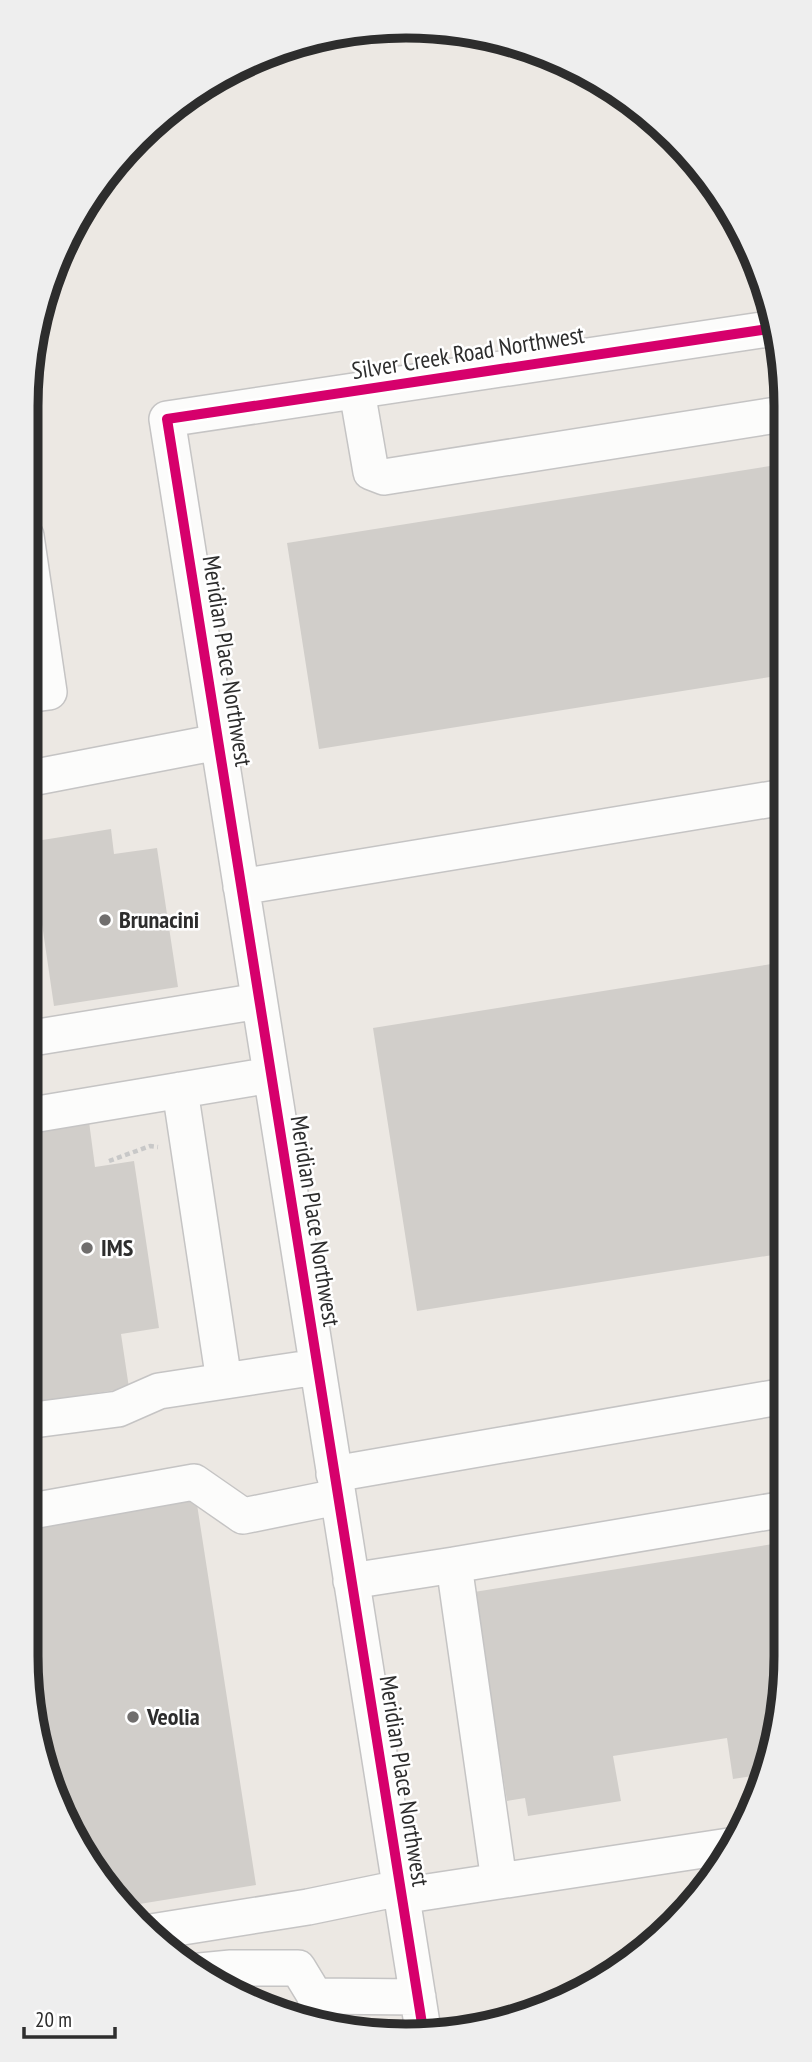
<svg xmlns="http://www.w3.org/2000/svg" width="812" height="2062" viewBox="0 0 812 2062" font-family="'PT Sans Narrow',sans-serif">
<rect width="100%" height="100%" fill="#ece8e3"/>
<path fill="#d1ceca" d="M783,464v211l-464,74 -32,-206z
M111,829l3,25 43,-6 21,139 -124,19 -24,-164z
M784,962l1,291 -368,58 -44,-283z
M88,1114l7,53 39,-6 25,167 -38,6 8,54 -103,16v-280z
M196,1498l60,387 -135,22 -74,-129 -21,-122v-132z
M785,1542l1,114 -20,118 -33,5 -6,-41 -114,18 8,45 -93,15 -3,-18 -18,3 -33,-209z
M266,1993l1,9 -21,-7z"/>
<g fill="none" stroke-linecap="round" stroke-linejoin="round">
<defs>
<path id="minor" d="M357,391l14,81 13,5 399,-63
M26,536l23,156 -23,3
M26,779l192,-37
M241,887l543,-90
M26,1039l233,-38
M180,1090l44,291
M26,1116l245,-41
M26,1421l92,-12 41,-18 158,-24
M334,1474l451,-78
M26,1512l168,-30 49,34 94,-19
M454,1565l331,-56
M351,1581l103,-16 45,316
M401,1896l328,-50
M151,1932l157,-25 92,-19
M200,1971l31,-3h67l17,28
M318,2019l-3,-23 103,1
M423,2030l-256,-1611 608,-91"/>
</defs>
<use href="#minor" stroke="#c5c4c4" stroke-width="38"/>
<path stroke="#c8c8c8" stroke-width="4.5" stroke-dasharray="5 3.5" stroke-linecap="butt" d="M109,1161l41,-15 8,1"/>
<use href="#minor" stroke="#fcfcfb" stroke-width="35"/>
<defs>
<path id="cycleway" d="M423,2030l-256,-1611 608,-91"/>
</defs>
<use href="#cycleway" stroke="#fff" stroke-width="15"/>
<use href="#cycleway" stroke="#d6006c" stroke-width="10"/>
</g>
<g fill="#706e6d" stroke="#fff" stroke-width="2.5">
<circle cx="105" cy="920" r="7"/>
<circle cx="87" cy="1248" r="7"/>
<circle cx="133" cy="1717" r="7"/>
</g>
<g text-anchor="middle" stroke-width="5" stroke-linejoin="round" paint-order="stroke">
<g font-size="24" fill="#2d2d2d" stroke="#fff">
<text transform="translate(468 353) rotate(-9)" y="8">Silver Creek Road Northwest</text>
<text transform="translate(227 661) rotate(81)" y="8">Meridian Place Northwest</text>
<text transform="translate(315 1221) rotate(81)" y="8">Meridian Place Northwest</text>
<text transform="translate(404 1781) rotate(81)" y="8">Meridian Place Northwest</text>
</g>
<g font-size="24" font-weight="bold" fill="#2d2d2d" stroke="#fff" text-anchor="start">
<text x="119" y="928">Brunacini</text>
<text x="101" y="1256">IMS</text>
<text x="147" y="1725">Veolia</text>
</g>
</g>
<path d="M0 0H812V2062H0ZM406 38H406A368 368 0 0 1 774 406V1656A368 368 0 0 1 406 2024H406A368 368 0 0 1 38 1656V406A368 368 0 0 1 406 38Z" fill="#eee" fill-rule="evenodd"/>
<path fill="none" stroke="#2d2d2d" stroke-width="9" d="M406 38H406A368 368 0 0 1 774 406V1656A368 368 0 0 1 406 2024H406A368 368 0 0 1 38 1656V406A368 368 0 0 1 406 38Z"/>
<path d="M24 2027v10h91v-10" fill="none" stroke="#2d2d2d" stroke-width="3.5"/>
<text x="35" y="2027" font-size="21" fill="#2d2d2d" stroke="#ffffff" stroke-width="5" paint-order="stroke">20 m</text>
</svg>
